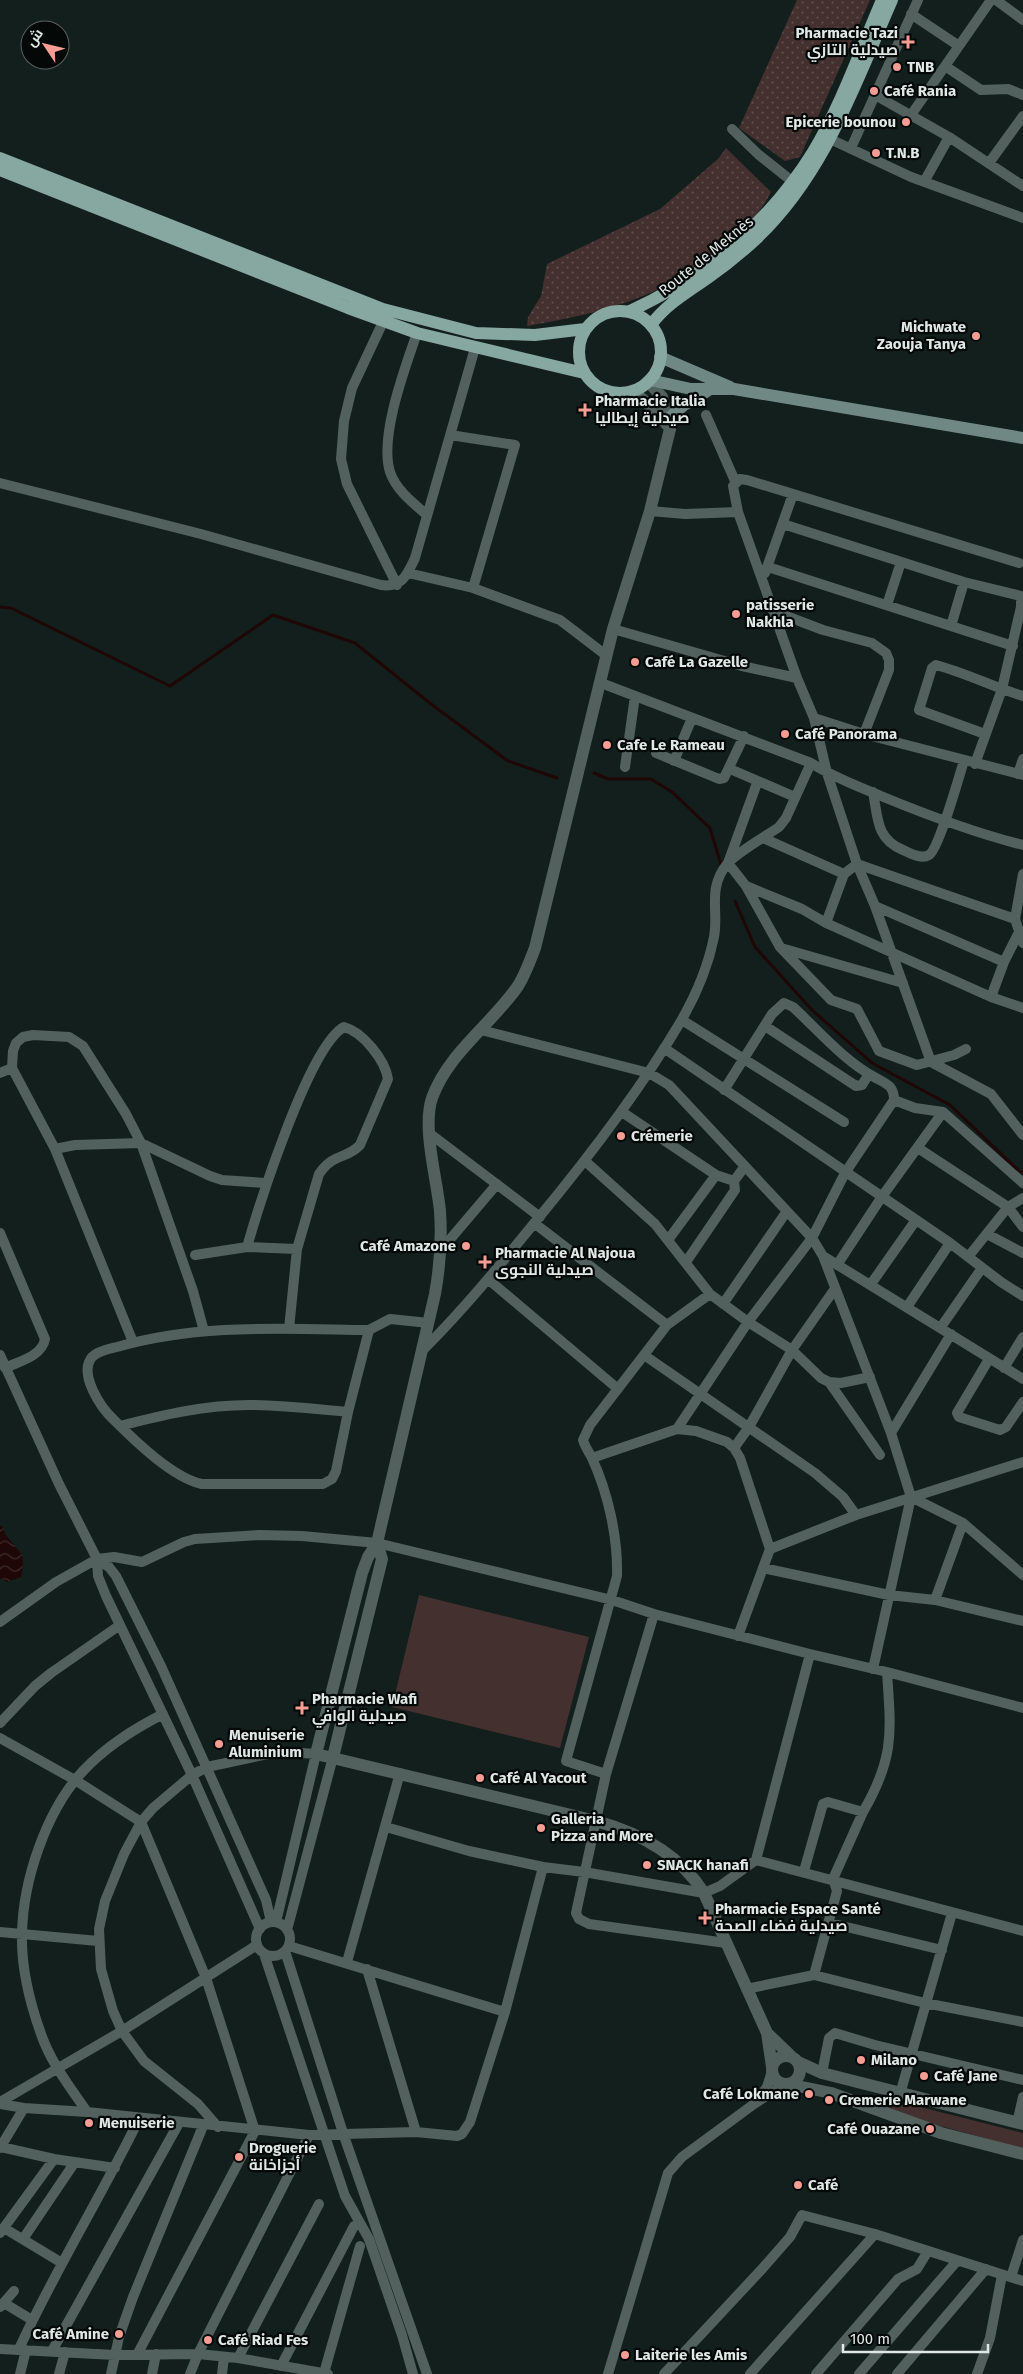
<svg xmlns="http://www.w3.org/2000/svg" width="1023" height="2374" viewBox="0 0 1023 2374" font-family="'Fira Sans',Cairo,sans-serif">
<defs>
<pattern id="grass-dots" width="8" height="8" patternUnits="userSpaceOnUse" patternTransform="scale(1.25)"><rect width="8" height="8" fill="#44302e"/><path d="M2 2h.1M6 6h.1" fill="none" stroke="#5f4e4c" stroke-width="1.8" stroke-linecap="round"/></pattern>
<pattern id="water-waves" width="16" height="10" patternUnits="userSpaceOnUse" patternTransform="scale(1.25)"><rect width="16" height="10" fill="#1e0706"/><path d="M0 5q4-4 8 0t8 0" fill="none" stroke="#3e2b2a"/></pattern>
</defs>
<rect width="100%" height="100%" fill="#131f1d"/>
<path fill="url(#grass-dots)" d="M797,0h73l-70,157 -15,4 -46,-33z
M726,148l45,44c-12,24 -31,40 -51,56 -13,10 -26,22 -40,30 -47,27 -100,39 -153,48l1,-9 13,-21 6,-32 113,-55 58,-50z"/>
<path fill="#44302e" d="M419,1595l170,42 -29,111 -168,-41z
M877,2096l146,37v16l-97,-27 -51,-20z"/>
<path fill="url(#water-waves)" d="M0,1525l3,2c2,14 19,20 20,34 1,5 -2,12 -2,16l-14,5 -7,-4z"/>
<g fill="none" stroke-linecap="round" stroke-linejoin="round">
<path stroke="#1e0706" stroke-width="3" d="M0,607l11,1 159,78 103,-71 82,28 76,61 77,57 49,17
M594,773l14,6h43l21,13 38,36 12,40
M735,901l20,46 57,63 60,53 78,42 70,67h3"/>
<path stroke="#52615e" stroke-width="10" d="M996,0l27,20
M911,14l48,32
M945,66l36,24 27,-1 15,6
M875,95l74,42 74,49
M911,115l80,-115
M732,129l27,26 34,27
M830,139l81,38 112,41
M851,148l67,-148
M989,163l34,-47
M924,182l25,-45
M383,322l-31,66 -8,33 -3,38 6,25 50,101
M417,333c-12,35 -38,104 -27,139 6,18 23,31 37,43
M706,415l29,66
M450,435l65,10 -42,143
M0,483l201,51 180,51c21,3 26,-10 34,-27l60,-210
M650,511l35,3 53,-2
M783,524l181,58 57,14v11l-19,82 -27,75
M1019,563l-272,-83 -7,-1 -7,7 5,26 59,166 17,40 13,55 30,91 18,42 56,156 60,32 32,41
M768,567l245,79
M408,573l65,15 87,32 47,36
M765,573l28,-79
M887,605l14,-43
M773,611l50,19 49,13 14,10 3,7v10l-25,64
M951,626l13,-44
M613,629l129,37 55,12
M601,683l210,80
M814,718l50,16 159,41
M985,734l-66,-24 13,-42 4,-3c30,8 57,22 87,31
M656,753l63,26 5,-1 20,-42
M674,761l18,-43
M625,767l10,-71
M730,769l65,28
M1018,774l5,-15
M757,783l-29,80 18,23 56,23 24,14 165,74 32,11
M873,792c5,26 3,47 30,58 7,3 18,10 26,5 10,-6 30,-79 35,-94
M763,838l81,36
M1023,874l-8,45 8,24
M746,886l34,61 51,53 26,9 22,42 38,14 37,-10 12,-6
M875,906l129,56
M826,923l18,-49 13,-10 158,55
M781,948l122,35
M991,997l13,-35 15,-30
M682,1020l162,102
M765,1026l91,60 6,-1 7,-11
M481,1030l168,43 20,12 143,153 11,18 68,177 20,64 -38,172
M664,1048l286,195 51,39 22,14
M12,1068l43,81 78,193
M0,1073l12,-5 1,-17 3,-8 7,-6 10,-2 36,2 14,9 43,68 15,29 52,148 11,40
M894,1100l21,8 28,4 80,71
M622,1112l94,63 18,6 11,-15
M429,1133l111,84
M918,1148l90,59 15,20
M55,1149l20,-4 66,-2 69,33 12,4 43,3
M585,1161l70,63 55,70
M534,1223l133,102
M0,1233l45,106c-3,17 -25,22 -40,29
M987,1234l36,19
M668,1240l48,-65
M247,1247c12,-42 62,-201 97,-220 19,5 41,33 44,52l-28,66c-14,15 -26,7 -41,29l-22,75 -8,80
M441,1250l56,-66
M195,1255l52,-8 50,2
M823,1256l200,123
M968,1257l40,-50 15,-9
M686,1262l49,-72 -1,-9
M837,1265l44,-67 62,-86
M489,1280l129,109
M871,1284l45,-64
M723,1304l64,-93
M907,1307l43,-64
M941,1327l41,-59
M369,1330l-21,82 -12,59 -4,8 -9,5h-121c-29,-6 -67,-43 -88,-64 -13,-12 -36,-46 -22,-63 6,-6 17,-8 25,-10 81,-24 169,-18 252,-17l21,-11 39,4
M424,1349c40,-40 76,-84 112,-128 53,-64 103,-129 145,-200 15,-26 27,-54 33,-84 5,-26 -7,-48 13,-73 9,-11 39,-28 52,-37l7,-9 25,-55c22,14 46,23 70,33 46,19 94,37 142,49
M0,1355l59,129 38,75 1,17 8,20 86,179 68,154
M644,1355l171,118 28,24 13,18
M989,1359l-32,54 2,4 41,13 6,-3 17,-25
M1004,1368l19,-31
M829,1382l51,73
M120,1426c42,-11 85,-21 129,-21 33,0 66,4 99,7
M677,1429l71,-107 64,-84 33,-65 49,-73c0,-14 -7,-16 -18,-22 -32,-17 -57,-47 -83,-71l-9,-4 -12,11 -48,76
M891,1433l60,-99
M734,1448l15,-21 43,-77 42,-60
M592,1458l85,-29 19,2 31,11 7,6 6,10 30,91 -32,87
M911,1497l52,26 60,52
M770,1549l86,-34 167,-53
M97,1559l12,8 7,9 45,90 105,234 5,22
M763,1568l126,27 46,5 88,21
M935,1600l28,-77
M654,1614l-48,160 -30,139 3,6 10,5 137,19
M0,1622l56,-40 41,-23 17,-2 28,5 42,-20 11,-3 64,-4 43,1 75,7 235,57 42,14 156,40 77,18 136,36
M0,1723l35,-37 16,-13 69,-48
M0,1738l75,42 66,42 65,156 49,153 -117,222
M606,1774l-40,-13 51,-185c1,-39 -9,-83 -25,-118 -3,-6 -7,-11 -9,-18l7,-15 77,-100 43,-31 38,28 44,28 29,28 8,4 12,1 29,-6
M863,1812c32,-55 28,-80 24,-140
M386,1827l83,24 74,16 41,5 120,21 16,-7 36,-26 54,-206
M756,1860l267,71
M256 1939a17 17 0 1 1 34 0a17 17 0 1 1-34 0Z
M830,1923l112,27
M287,1930l46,-173
M0,1932l98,9
M289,1946l216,66
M285,1951l59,185 83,238
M264,1954l81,242 24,43 33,96 11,39
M347,1962l53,-189
M367,1969l49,163
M814,1975l111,28 98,19
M746,1989l68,-14 23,-84 -4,-12 30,-67 -35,-10 -5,2 -19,67
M772,2071l-5,16 -13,17 31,-20
M822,2073l7,-35 6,-5 40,12 148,35
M900,2094l52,-181
M0,2102l122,-71 135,-86
M0,2104l24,4 63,4 222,23 107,-3 41,4 5,-2 8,-12 35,-110 38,-145
M87,2112c-17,-25 -36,-49 -46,-78 -11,-31 -20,-67 -19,-100 1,-54 24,-123 61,-163 23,-25 51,-42 80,-57
M1017,2123l6,-26
M218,2127l-20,-23 -54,-43 -22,-30 -9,-20 -12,-42 -2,-40 6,-28 19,-47 17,-32 12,-14 39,-33 15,-8 61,-13 20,-2 28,2 -40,168
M1,2147l53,12 61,9
M0,2148l24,-40
M4,2228l58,35
M0,2233l54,-74
M23,2239l52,-77
M1011,2277l12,-37
M4,2303l28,17
M0,2307l14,-16
M0,2349l115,6 83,-1 40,4 90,16
M19,2349c36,-79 82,-152 120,-230
M52,2351l127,-228
M238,2358l81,-154
M281,2366l73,-140
M324,2373l36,-127
M20,2374l6,-24
M59,2374l6,-22
M111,2374l8,-37 14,-40 70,-171
M152,2374l4,-20
M190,2374l8,-20 111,-219
M222,2374l2,-17
M608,2374l60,-201 14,-16 72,-53
M664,2374l98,-105 28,-32 12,-22 73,19 148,47
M750,2374l125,-140
M816,2374l82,-95 19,-10 11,-18
M859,2374l98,-113
M897,2374l89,-105
M977,2374l13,-36 12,-63"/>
<path stroke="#52615e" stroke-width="12" d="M648,381l14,16 8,32 -20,82 -37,118 -78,319c-5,13 -10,27 -17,38 -26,38 -70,67 -86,112 -10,30 5,81 8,113 2,29 0,55 -5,83l-58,249 -9,14 -6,16 -46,181 280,67c44,12 84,34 108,72l63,140
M633,391l20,17 17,20
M333,1757l49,-198 -5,-16
M772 2070a14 14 0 1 1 28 0a14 14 0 1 1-28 0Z
M798,2062l24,11 201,51
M772,2067l-5,-34 24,23
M788,2084l43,9 110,40 82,21"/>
<path stroke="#708884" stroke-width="12" d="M660,357l70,30
M650,380l41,9h43l289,49
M669,418l15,-13 23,-14"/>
<path stroke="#87a7a1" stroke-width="12" d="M0,158l383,151 93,24 59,2 50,-6
M0,170l348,138 69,25 167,40
M579 352a41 41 0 1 1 82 0a41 41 0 1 1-82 0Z
M628,312c75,-34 142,-90 185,-160 28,-47 47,-101 69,-152
M651,325c15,-21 37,-33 58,-48 16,-11 33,-25 47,-38 69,-65 99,-155 136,-239"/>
</g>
<g fill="#f59c93" stroke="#040807" stroke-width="2">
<path d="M905.5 34.5h5v5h5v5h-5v5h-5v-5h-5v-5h5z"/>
<circle cx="897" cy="67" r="5"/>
<circle cx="874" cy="91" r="5"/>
<circle cx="906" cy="122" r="5"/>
<circle cx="876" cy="153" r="5"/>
<circle cx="976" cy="336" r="5"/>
<path d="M582.5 402.5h5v5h5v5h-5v5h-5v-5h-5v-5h5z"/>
<circle cx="736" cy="614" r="5"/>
<circle cx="635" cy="662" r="5"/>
<circle cx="785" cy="734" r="5"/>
<circle cx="607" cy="745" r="5"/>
<circle cx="621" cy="1136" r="5"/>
<circle cx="466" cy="1246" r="5"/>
<path d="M482.5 1254.5h5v5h5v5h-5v5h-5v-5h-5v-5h5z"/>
<path d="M299.5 1700.5h5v5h5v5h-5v5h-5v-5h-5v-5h5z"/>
<circle cx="219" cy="1744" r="5"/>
<circle cx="480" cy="1778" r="5"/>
<circle cx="541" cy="1828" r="5"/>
<circle cx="647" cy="1865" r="5"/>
<path d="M702.5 1910.5h5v5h5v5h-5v5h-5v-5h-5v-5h5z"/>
<circle cx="861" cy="2060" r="5"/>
<circle cx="924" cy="2076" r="5"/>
<circle cx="809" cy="2094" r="5"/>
<circle cx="829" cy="2100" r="5"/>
<circle cx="89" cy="2123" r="5"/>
<circle cx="930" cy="2129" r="5"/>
<circle cx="239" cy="2157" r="5"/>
<circle cx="798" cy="2185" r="5"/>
<circle cx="119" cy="2334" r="5"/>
<circle cx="208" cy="2340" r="5"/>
<circle cx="625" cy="2355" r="5"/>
</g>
<g text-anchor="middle" stroke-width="4.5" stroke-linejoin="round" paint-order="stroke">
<g font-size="15" font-weight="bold" fill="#e0e8e6" stroke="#040807" text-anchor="start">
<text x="898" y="38" text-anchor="end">Pharmacie Tazi<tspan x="898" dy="17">صيدلية التازي</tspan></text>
<text x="907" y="72">TNB</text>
<text x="884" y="96">Café Rania</text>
<text x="896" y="127" text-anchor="end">Epicerie bounou</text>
<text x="886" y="158">T.N.B</text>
<text x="966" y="332" text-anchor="end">Michwate<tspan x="966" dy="17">Zaouja Tanya</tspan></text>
<text x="595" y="406">Pharmacie Italia<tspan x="595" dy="17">صيدلية إيطاليا</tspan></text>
<text x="746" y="610">patisserie<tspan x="746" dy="17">Nakhla</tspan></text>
<text x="645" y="667">Café La Gazelle</text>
<text x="795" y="739">Café Panorama</text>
<text x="617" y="750">Cafe Le Rameau</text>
<text x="631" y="1141">Crémerie</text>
<text x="456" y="1251" text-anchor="end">Café Amazone</text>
<text x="495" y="1258">Pharmacie Al Najoua<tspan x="495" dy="17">صيدلية النجوى</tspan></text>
<text x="312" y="1704">Pharmacie Wafi<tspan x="312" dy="17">صيدلية الوافي</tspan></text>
<text x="229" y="1740">Menuiserie<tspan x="229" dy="17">Aluminium</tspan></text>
<text x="490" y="1783">Café Al Yacout</text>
<text x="551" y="1824">Galleria<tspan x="551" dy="17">Pizza and More</tspan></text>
<text x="657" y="1870">SNACK hanafi</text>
<text x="715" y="1914">Pharmacie Espace Santé<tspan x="715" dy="17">صيدلية فضاء الصحة</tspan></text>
<text x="871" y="2065">Milano</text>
<text x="934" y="2081">Café Jane</text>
<text x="799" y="2099" text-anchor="end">Café Lokmane</text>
<text x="839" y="2105">Cremerie Marwane</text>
<text x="99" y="2128">Menuiserie</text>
<text x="920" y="2134" text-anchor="end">Café Ouazane</text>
<text x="249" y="2153">Droguerie<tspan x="249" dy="17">أجزاخانة</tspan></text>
<text x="808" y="2190">Café</text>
<text x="109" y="2339" text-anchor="end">Café Amine</text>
<text x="218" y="2345">Café Riad Fes</text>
<text x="635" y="2360">Laiterie les Amis</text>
</g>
<g font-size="15" fill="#e0e8e6" stroke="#040807">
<text transform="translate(706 256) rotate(-39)" y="5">Route de Meknès</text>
</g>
</g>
<g transform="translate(45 45) rotate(305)"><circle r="24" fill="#040807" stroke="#5c6260"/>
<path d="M0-4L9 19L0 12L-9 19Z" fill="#f59c93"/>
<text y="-8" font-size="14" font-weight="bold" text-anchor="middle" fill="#e0e8e6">ش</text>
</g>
<path d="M843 2344v8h145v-8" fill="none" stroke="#e0e8e6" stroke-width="2.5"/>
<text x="850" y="2344" font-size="15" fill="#e0e8e6" stroke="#040807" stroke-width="4" paint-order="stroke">100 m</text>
</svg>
